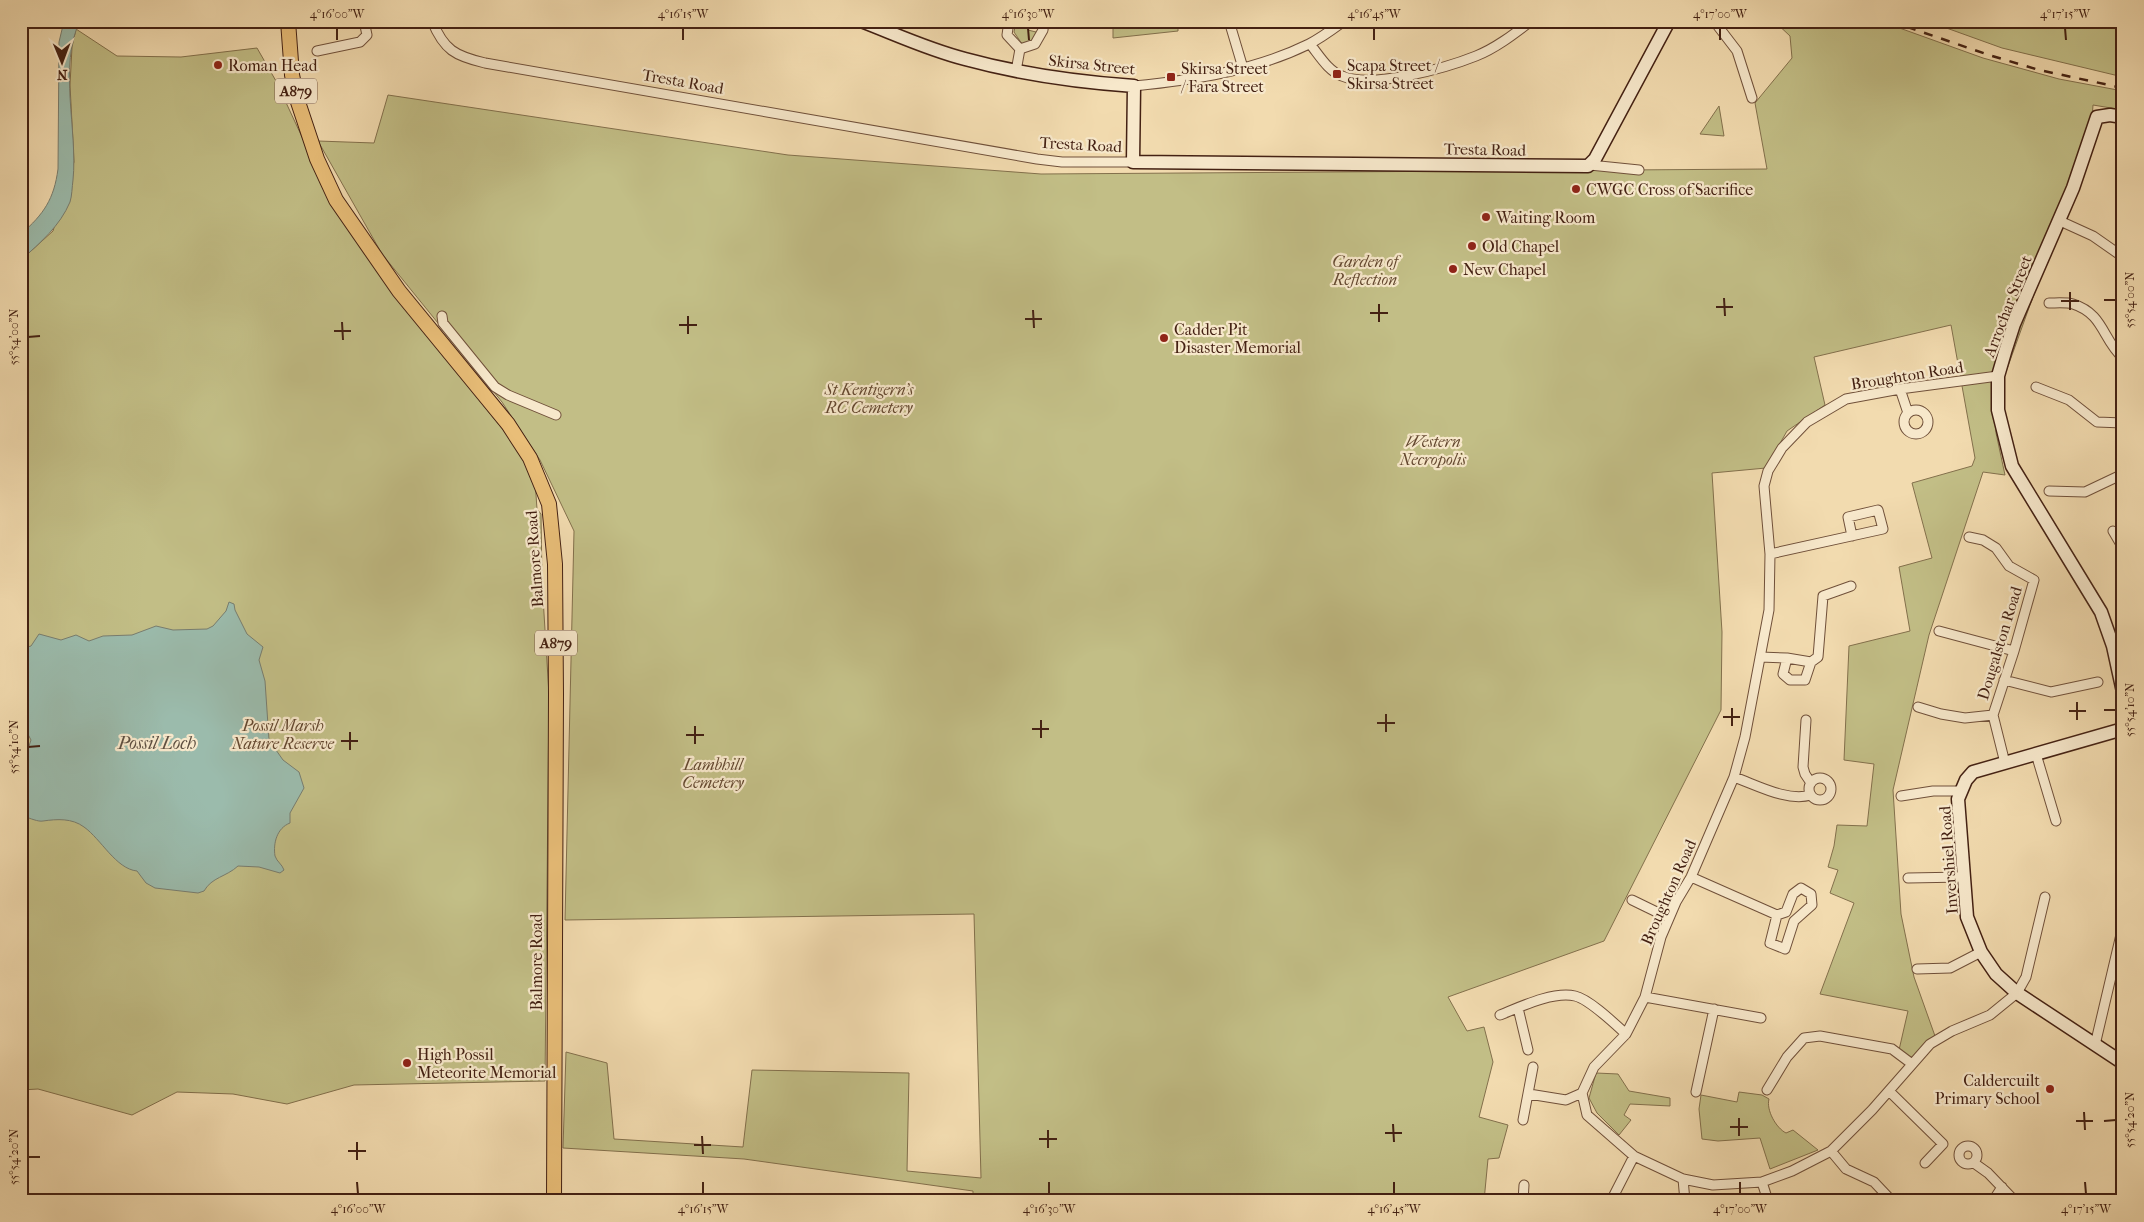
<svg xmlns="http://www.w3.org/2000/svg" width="2144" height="1222" viewBox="0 0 2144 1222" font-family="'IM FELL French Canon',serif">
<rect width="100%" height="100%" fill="#f2dbaf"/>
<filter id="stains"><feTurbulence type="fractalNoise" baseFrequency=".004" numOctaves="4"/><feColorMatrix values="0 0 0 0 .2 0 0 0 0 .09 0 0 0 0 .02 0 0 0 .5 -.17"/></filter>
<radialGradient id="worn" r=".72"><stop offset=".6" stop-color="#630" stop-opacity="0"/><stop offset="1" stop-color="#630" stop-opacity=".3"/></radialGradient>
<path fill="#c2be86" stroke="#83704c" d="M1016,21h13l-1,9 8,2 -1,8 -13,4 -8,-12z
M1113,21h92l-27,2v8l-65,7z
M1774,21h106l103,37 76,21 64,12v19l-30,-5 -3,44 -60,156 -23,64 -12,21 1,43 9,42 -22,-3 -54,163 -36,155 8,124 13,63 21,59 -23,24 -13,-10 9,-39 -88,-17 34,-91 -24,-10 8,-23 -10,-3 6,-21 3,-21 30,1 7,-62 -30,-4 5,-114 61,-15 -11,-64 33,-9 -20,-75 60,-17 3,-8 -24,-133 -137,32 11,48 -38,26 -21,37 -54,5 10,159 -1,78 -117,231 -156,56 19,34 17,-4 9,35 -14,55 29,8 -9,33 -11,1 -4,42h-511v-10l-229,-32 -181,-11 3,-96 41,11 7,76 129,8 9,-77 157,3 -2,98 74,7 -7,-264 -409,6 9,-389 -34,-71 -38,-58 -120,-148 -64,-113 56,2 14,-48 400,60 253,19 726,-5 -12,-66 37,-45 -2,-22z
M1927,21h196v56l-121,-29z
M76,29l41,27 64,1 76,-9 19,33 52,112 107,152 77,96 23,40 2,28 4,5 1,67 7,114 -4,386 -191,4 -67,19 -54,-10 -56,-2 -45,23 -94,-26 -17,1v-830l32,-29 21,-69 -4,-77 2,-38z
M1719,106l5,30 -24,-2z
M1596,1073l22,1 11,17 41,7v8l-40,-2 -6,11 7,5 -12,15 -22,-22 -8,-15z
M1739,1092l23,3 7,4c-3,11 7,29 17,34l7,-3 25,20 -48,19 -10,-31 -42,3 -16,-2 -3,-30 2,-14 36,7z"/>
<path fill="#9bbbac" stroke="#787d6f" d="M64,21h16c-22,44 -2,110 -7,159 -1,7 -1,16 -3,22 -10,24 -30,41 -49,58v-26c23,-20 33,-35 37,-65l1,-127z
M229,602l5,2 1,6 12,24 16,13 -4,13 6,21 4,59 14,20 16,12 5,16 -14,25v10c-13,5 -17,20 -15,33 2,6 7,8 9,14l-4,3 -21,-6 -21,-1c-12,11 -26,11 -34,25l-6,2 -43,-5 -9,-5 -9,-12c-21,-2 -36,-32 -53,-44 -12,-9 -27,-8 -41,-6 -5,1 -13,-3 -18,-4 -11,-22 -1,-56 6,-77l-10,-19v-72l10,-3 8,-12 22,6 15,-5 13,6 14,-5 29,-1 24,-9 17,4 34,-1 6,-3 13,-15z"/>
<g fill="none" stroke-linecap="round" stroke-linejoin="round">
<defs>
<path id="street" d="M432,21c12,29 23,35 53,42l552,96 25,3h71
M1009,21l-2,14 13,14
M1229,21l14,47
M1714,21l23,30 15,47
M1310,44c9,11 18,27 32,32 30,13 104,-8 134,-20 20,-8 38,-22 55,-35
M1020,49l15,-5 8,-14 1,-9
M317,51l43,-9 7,-7 -3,-14
M1016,71l4,-22
M1134,86c60,-6 120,-15 175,-42 12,-6 24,-15 35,-23
M1590,165l49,5
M2060,221l33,15 30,21
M2049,303c7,0 17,-1 24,1 31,10 29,35 50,54
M442,316l1,7 52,64 13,8 48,20
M1998,376l-98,13 -54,10 -39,23 -25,26 -14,23 -4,15 6,68 -1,56 -24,127 -11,40 -43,100 -15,25 -15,35 -16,60 -19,37 -32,33 -12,26 5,22 47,41 49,23 30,6 49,-3 30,-11 39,-20 41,-41 58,-66 22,-13 38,-16 27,-22 9,-16 19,-80
M2036,387l33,13 28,22 26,1
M1900,389l8,24
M1904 422a12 12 0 1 1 24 0a12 12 0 1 1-24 0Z
M2049,491l36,1 38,-18
M2113,531l10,17
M1969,537l14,3 13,8 13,18 25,14 -20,71 -21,64 12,48
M1770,554l113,-25 -5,-19 -30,7 4,19
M1939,631l75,20
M1760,657l27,1 24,4 7,-5 5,-61 28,-10
M1787,658l-4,16 7,6h15l6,-18
M2004,680l47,12 47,-10
M1918,707l23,7 24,4 28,-3
M1806,720l-3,47 2,7 6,9
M2036,754l20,67
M1734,777c23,8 53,25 77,18
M1809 789a11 11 0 1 1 22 0a11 11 0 1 1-22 0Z
M1901,796l32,-5h28
M1691,877l86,38 9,-3 7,-18 8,-6 10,6 1,11 -18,16 -9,28 -15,-6 7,-28
M1908,878l56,-1
M1632,900l37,18
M1917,969l33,-1 31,-16
M1645,997l116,21
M1518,1008l10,42
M1500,1015c20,-8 53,-24 75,-19 14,3 40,28 51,38
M2095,1045l28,-119
M1767,1090l20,-33 17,-19 16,-2 72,13 20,15
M1889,1091l54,53 -18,19
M1696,1092l18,-83
M1529,1094l37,6 16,-7
M1523,1120l10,-53
M1959 1155a9 9 0 1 1 18 0a9 9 0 1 1-18 0Z
M1831,1151l15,18 28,13 18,19
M1974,1163l14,10 27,28
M1683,1179l2,22
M1762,1182l6,19
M1523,1201l1,-16
M1611,1201l23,-45
M1993,1201l9,-14"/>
<path id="secondary" d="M861,21c34,13 68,29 104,38 55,15 112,23 169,27l-1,76 455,4 7,-7 74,-138
M2123,117l-13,-2 -13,2 -24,71 -59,136 -9,28 -7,24v34l14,56 89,146 12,34 10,46
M2123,729l-150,43 -7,8 -8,19 9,118 14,35 15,22 21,19 106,70"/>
<path id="primary" d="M288,21l4,54 6,27 19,57 19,41 63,91 109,133 22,34 19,46 6,60 1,130 -2,507"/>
</defs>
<use href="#street" stroke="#70503a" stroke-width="11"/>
<use href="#secondary" stroke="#442113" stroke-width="15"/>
<use href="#primary" stroke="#442113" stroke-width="16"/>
<use href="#street" stroke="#f7e8cb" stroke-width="9"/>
<use href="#secondary" stroke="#f7e8cb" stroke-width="12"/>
<use href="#primary" stroke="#e9be78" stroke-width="14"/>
<path stroke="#442113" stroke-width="2.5" stroke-dasharray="9 9" stroke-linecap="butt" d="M1890,21l99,34 50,15 84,18"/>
</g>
<path fill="none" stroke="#442113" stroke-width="2" d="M337,28v12M683,28v12M1028,28l1,12M1374,28v12M1720,28v12M2065,28l1,12M2070,292v18M1724,298l1,18M2104,300h12M2061,301h18M1379,304v18M1716,307h17M1033,310l1,18M1370,313h18M688,316v18M1025,319h17M342,322l1,18M679,325h18M334,331h17M28,337l12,-1M2077,702v18M1732,708v18M2104,710h12M2069,711h17M1386,714v18M1723,717h17M1041,720v18M1377,723h18M695,726v18M1032,729h17M350,732v18M686,735h18M341,741h17M28,747l12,-1M2084,1112l1,18M1739,1118v18M2076,1121h17M2104,1121l12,-1M1393,1124l1,18M1730,1127h18M1048,1130v18M1385,1133h17M702,1136l1,18M1039,1139h18M357,1142v18M694,1145h17M348,1151h18M28,1157h12M357,1182l1,12M703,1182v12M1049,1182v12M1394,1182v12M1740,1182v12M2085,1182l1,12"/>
<g fill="#8f2418" stroke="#f7e8cb" stroke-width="2">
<circle cx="218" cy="65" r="5"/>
<rect x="1332" y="69" width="10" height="10" rx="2.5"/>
<rect x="1166" y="72" width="10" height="10" rx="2.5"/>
<circle cx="1576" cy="189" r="5"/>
<circle cx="1486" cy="217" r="5"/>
<circle cx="1472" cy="246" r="5"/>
<circle cx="1453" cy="269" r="5"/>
<circle cx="1164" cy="338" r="5"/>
<circle cx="407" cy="1063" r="5"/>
<circle cx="2050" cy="1089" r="5"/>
</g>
<g text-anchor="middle" stroke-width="4.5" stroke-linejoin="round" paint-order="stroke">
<g fill="#f7e8cb" stroke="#7a5d4a" stroke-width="1">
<rect x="275" y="78.5" width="42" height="25" rx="4"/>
<rect x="535" y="630.5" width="42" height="25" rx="4"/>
</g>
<g font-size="15" font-weight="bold" fill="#442113">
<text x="296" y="96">A879</text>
<text x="556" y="648">A879</text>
</g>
<g font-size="16" fill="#442113" stroke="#f7e8cb">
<text transform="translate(1092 64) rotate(6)" y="6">Skirsa Street</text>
<text transform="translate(683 81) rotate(10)" y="6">Tresta Road</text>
<text transform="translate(1081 144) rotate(3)" y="6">Tresta Road</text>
<text transform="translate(1485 149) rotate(1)" y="6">Tresta Road</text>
<text transform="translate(2007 306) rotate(-69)" y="6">Arrochar Street</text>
<text transform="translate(1907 375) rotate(-9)" y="6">Broughton Road</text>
<text transform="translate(534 559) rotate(-94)" y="6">Balmore Road</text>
<text transform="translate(1999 643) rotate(-73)" y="6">Dougalston Road</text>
<text transform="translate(1948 860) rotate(-94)" y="6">Invershiel Road</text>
<text transform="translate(1668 892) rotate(-66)" y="6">Broughton Road</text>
<text transform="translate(536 962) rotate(-90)" y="6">Balmore Road</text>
</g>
<g font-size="16" fill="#442113" stroke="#f7e8cb" text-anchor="start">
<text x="228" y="71">Roman Head</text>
<text x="1347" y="71">Scapa Street /<tspan x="1347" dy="18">Skirsa Street</tspan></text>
<text x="1181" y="74">Skirsa Street<tspan x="1181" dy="18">/ Fara Street</tspan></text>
<text x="1586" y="195">CWGC Cross of Sacrifice</text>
<text x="1496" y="223">Waiting Room</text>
<text x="1482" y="252">Old Chapel</text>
<text x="1463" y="275">New Chapel</text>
<text x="1174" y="335">Cadder Pit<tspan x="1174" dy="18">Disaster Memorial</tspan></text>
<text x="417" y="1060">High Possil<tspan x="417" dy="18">Meteorite Memorial</tspan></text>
<text x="2040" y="1086" text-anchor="end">Caldercuilt<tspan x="2040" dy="18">Primary School</tspan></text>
</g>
<g font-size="16" font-style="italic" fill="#644830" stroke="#f7e8cb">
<text x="1365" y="267">Garden of<tspan x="1365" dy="18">Reflection</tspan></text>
<text x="869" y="395">St Kentigern's<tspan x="869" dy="18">RC Cemetery</tspan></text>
<text x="1433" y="447">Western<tspan x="1433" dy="18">Necropolis</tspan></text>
<text x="283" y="731">Possil Marsh<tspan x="283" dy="18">Nature Reserve</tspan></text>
<text x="713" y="770">Lambhill<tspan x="713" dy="18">Cemetery</tspan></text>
</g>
<g font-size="18" font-style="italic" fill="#5e4f41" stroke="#f7e8cb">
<text x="157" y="749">Possil Loch</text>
</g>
</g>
<rect width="2144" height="1222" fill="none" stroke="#f2dbaf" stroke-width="55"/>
<g transform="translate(62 62) rotate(179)" stroke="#f7e8cb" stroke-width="4" paint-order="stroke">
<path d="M0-4L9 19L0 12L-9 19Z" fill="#442113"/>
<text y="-8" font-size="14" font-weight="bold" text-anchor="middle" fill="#442113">N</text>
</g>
<rect x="28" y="28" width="2088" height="1166" fill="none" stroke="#442113" stroke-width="2"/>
<g font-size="12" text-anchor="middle" fill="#442113">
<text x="337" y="18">4°16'00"W</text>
<text x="683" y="18">4°16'15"W</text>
<text x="1028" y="18">4°16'30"W</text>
<text x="1374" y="18">4°16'45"W</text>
<text x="1720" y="18">4°17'00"W</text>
<text x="2065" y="18">4°17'15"W</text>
<text transform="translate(2130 300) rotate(-90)" y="4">55°54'00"N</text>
<text transform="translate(14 337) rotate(-90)" y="4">55°54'00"N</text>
<text transform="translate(2130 710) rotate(-90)" y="4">55°54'10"N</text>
<text transform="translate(14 747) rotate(-90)" y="4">55°54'10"N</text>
<text transform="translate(2130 1120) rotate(-90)" y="4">55°54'20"N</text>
<text transform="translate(14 1157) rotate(-90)" y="4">55°54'20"N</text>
<text x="358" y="1213">4°16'00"W</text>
<text x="703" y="1213">4°16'15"W</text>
<text x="1049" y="1213">4°16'30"W</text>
<text x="1394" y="1213">4°16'45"W</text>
<text x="1740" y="1213">4°17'00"W</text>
<text x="2086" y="1213">4°17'15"W</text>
</g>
<rect width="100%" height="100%" filter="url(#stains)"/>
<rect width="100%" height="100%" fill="url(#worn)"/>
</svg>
